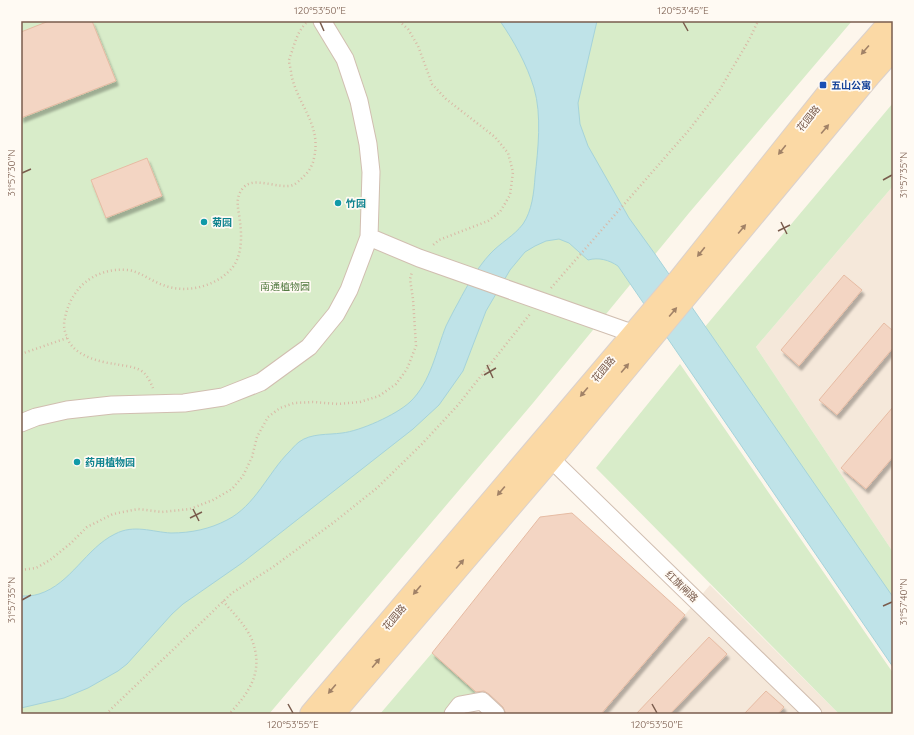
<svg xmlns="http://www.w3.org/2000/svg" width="914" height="735" viewBox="0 0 914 735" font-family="Quicksand,'Noto Sans SC',sans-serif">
<defs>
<filter id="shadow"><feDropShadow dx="2.5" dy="4.5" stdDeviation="1" flood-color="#0004"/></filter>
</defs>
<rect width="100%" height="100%" fill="#fdf6ec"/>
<path fill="#f5e8da" d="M893,186v366l-137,-205z
M710,585l129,129h-238z"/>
<path fill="#d8ecc9" d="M21,21h831l-163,192 -156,190 -264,311h-248z
M893,103v83l-137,161 137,205v50l-189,-274z
M680,364l213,309v41h-54l-243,-246z
M432,653l44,38 -19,23h-77z"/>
<path fill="#bfe3e8" stroke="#a5d3da" d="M500,21h97l-19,82 2,21 8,22 41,72 26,36 238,343v70l-275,-401c-9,-6 -19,-9 -30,-6l-19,-17 -10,-4 -13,2 -11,5 -10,6 -15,18 -24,41 -23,60 -24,34 -26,24 -171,134 -59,41 -11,10 -45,50 -9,7 -30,17 -24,10 -43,10v-112c6,0 12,0 18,-2 32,-10 47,-46 76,-60 19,-10 37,-2 56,-1 20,0 39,-4 56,-13 28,-14 41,-47 62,-68 3,-3 6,-7 10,-10 12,-9 29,-7 43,-9 18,-2 54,-18 68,-31 21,-20 26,-51 36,-76 4,-8 8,-16 12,-23 9,-17 19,-35 32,-49 10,-11 24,-18 33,-30 9,-13 11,-32 12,-47 3,-27 7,-62 -1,-89 -7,-23 -20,-47 -34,-67z"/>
<path fill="#f3d5c3" stroke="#e6bba3" filter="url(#shadow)" d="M49,21h43l24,60 -95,37v-86z
M147,158l15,38 -56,22 -15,-38z
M844,275l18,15 -63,76 -18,-16z
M884,323l9,8v17l-56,67 -18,-15z
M893,407v50l-27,32 -25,-21z
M572,513l113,102 -84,99h-95l-3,-7 -14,-13 -5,-3 -8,1 -44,-39 108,-136z
M709,637l18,17 -57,60h-34z
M766,691l18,16 -6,7h-34z"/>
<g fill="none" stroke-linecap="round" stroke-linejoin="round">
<defs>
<path id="minor" d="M369,237l50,21 224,79
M21,423l15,-6 31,-7 45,-5 72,-2 39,-6 38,-15 48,-35 27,-33 13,-24 20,-53 2,-65 -3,-28 -9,-43 -14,-42 -23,-38
M551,459l262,255
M453,714l7,-9 22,-4 14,13"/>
<path id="major" d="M311,714l368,-434 154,-193 58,-66
M333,714l218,-255 318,-383 24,-27"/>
</defs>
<use href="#minor" stroke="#d1beb0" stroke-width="19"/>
<use href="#major" stroke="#dad1cd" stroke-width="24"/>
<path stroke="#d9b8a5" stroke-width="2.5" stroke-dasharray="1 3" stroke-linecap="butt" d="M399,21l9,8 10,17 14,38 14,15 49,38 13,16 5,19 -3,23 -10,17 -12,9 -49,19 -6,5
M551,288l138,-158 30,-39 30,-51 9,-19
M21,354l46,-16
M153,388c-2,-5 -6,-13 -10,-16 -8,-6 -19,-6 -28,-8 -16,-2 -39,-8 -47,-24 -2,-5 -4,-10 -4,-16 4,-34 29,-57 64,-54 13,2 23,11 35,15 22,9 53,2 69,-17 10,-12 10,-31 8,-46 -1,-12 -6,-23 3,-34 11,-13 36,2 50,-3 3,-1 7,-5 10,-8 5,-4 10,-12 11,-19 8,-34 -17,-53 -23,-85 0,-4 -2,-9 -2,-13 1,-4 3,-8 4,-12 3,-9 6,-18 13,-25
M21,570l15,-2 14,-8 21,-17 16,-16 26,-13 25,-5 24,3 28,-3 23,-9 19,-11 11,-13 9,-19 5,-20 11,-20 12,-9 14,-5 19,-1 25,2 22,-2 19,-6 17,-12 11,-15 9,-23 -3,-47 -3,-20 2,-7
M223,601c9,11 23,24 29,39 12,31 -2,52 -23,74
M106,714l126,-121 41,-26 60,-44 44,-35 45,-44 36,-39 72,-91"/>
<use href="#minor" stroke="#fff" stroke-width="17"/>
<use href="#major" stroke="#fbd9a5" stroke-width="22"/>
</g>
<defs><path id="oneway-solid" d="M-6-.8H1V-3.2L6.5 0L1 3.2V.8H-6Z"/></defs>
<g fill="#a18267">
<use href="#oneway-solid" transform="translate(865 50) rotate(131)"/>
<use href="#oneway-solid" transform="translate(825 129) rotate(-50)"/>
<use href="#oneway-solid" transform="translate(782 150) rotate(129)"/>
<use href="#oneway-solid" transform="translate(742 229) rotate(-50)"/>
<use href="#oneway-solid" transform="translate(701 252) rotate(129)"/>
<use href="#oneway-solid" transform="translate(673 312) rotate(-50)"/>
<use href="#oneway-solid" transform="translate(625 368) rotate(-50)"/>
<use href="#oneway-solid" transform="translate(584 392) rotate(130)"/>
<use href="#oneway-solid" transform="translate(501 491) rotate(130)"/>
<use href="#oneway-solid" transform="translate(460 564) rotate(-50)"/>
<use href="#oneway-solid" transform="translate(417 590) rotate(130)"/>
<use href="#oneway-solid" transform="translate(376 663) rotate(-50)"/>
<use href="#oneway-solid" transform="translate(332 689) rotate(130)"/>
</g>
<path fill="none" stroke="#7a5c4d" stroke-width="1.5" d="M320,22l4,9M683,22l5,9M22,173l9,-4M883,180l9,-5M781,222l6,12M778,231l12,-6M487,365l6,13M484,375l12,-7M193,509l6,12M190,518l12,-6M22,600l9,-5M883,606l9,-4M288,704l5,9M652,704l5,9"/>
<rect fill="#1a4fb4" stroke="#fffaf3" stroke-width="1.5" x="819" y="81" width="8" height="8" rx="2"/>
<g fill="#0f9aa8" stroke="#fffaf3" stroke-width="1.5">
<circle cx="338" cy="203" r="4"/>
<circle cx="204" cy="222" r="4"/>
<circle cx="77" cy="462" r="4"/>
</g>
<g text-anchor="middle" stroke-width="3.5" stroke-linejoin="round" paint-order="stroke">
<g font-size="10" font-weight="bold" fill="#164399" stroke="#fffaf3" text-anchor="start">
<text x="831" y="89">五山公寓</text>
</g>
<g font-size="10" fill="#7a5c4d" stroke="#fffaf3">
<text transform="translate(808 118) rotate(-51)" y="4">花园路</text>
<text transform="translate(603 369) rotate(-50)" y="4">花园路</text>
<text transform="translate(682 586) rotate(44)" y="4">红旗闸路</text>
<text transform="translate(394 617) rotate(-50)" y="4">花园路</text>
</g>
<g font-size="10" font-weight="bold" fill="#0d838f" stroke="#fffaf3" text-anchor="start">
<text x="346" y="207">竹园</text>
<text x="212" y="226">菊园</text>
<text x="85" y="466">药用植物园</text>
</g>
<g font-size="10" fill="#537a41" stroke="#fffaf3">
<text x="285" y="290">南通植物园</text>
</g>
</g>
<rect width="914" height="735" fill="none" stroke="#fffaf3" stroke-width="44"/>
<rect x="22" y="22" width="870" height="691" fill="none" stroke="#7a5c4d" stroke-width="1.5"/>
<g font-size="10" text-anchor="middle" fill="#7a5c4d">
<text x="320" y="14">120°53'50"E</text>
<text x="683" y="14">120°53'45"E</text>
<text transform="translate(11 173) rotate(-90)" y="4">31°57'30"N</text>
<text transform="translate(903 175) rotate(-90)" y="4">31°57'35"N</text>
<text transform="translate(11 600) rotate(-90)" y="4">31°57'35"N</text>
<text transform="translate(903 602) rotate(-90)" y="4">31°57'40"N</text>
<text x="293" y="728">120°53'55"E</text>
<text x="657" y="728">120°53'50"E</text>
</g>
</svg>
